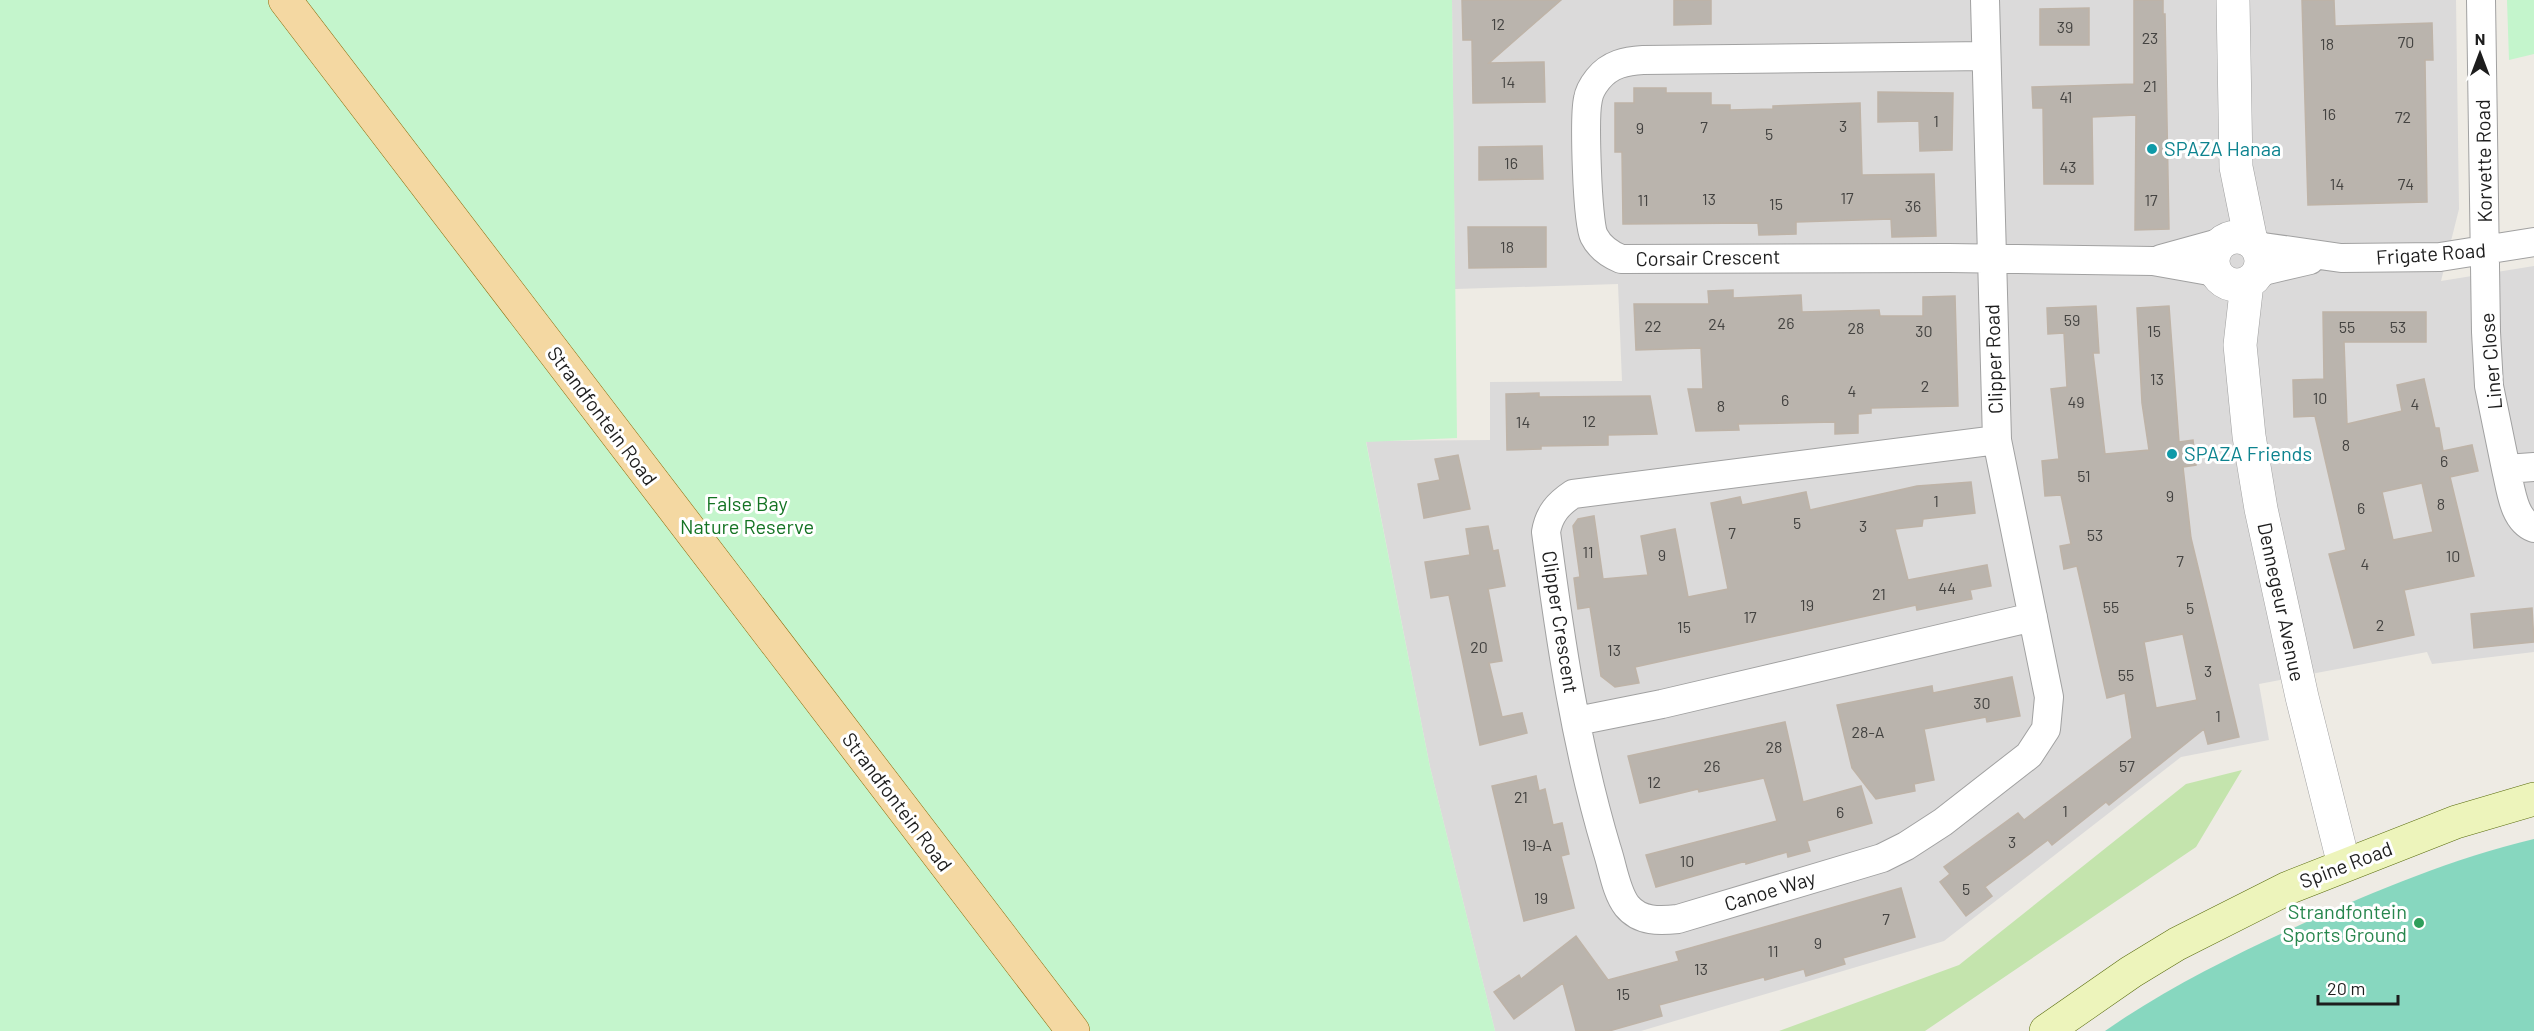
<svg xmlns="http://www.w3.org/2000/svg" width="2534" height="1031" viewBox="0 0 2534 1031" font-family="Barlow,sans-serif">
<rect width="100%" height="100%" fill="#eeebe4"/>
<path fill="#dbdada" d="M1452,0h1004l3,209 -18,72 93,-15v386l-102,12 -5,-12 -168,32 10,56 -88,17 -237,184 -303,90h-146l-65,-264 -64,-326 124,-1v-58l132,-1 -4,-97 -163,5z"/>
<path fill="#c4e4ad" d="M2242,770l-46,77 -271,184h-146l180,-66 227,-181z"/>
<path fill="#c4f5cc" d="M0,0h1452l5,438 -91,4 64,325 65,264h-1495z
M2507,0h27v54l-25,6z"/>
<path fill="#87d7bf" d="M2534,839v192h-429c61,-43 129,-76 197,-107 75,-34 152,-66 232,-85z"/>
<path fill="#bab4ad" stroke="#beb3a7" stroke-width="1.5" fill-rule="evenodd" d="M1462,0h99l-72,63 55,-1 1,40 -72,1 -1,-63h-9z
M1674,0h37v24l-37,1z
M2134,0h29v14h2l4,215 -34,1 1,-115 -44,2 1,67h-49l-1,-76h-10l-1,-21 102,-3z
M2302,0h32l1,26 97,-3 1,37h-8l2,142 -119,3z
M2089,8v37h-49v-36z
M1634,88h32v5h45v12h19v5l43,-1v-3l87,-3 2,72 72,-1 2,62 -44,1 -1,-18 -95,3v12l-37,1 -1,-12 -135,1 -1,-72h-7v-49h19z
M1878,92l75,1 -1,57 -32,1 -1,-30 -41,1z
M1542,146l1,33 -64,1v-33z
M1468,227h78v40l-77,1z
M1733,290v8l68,-3 1,17 77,-2 1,6h43v-19l32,-1 3,110 -87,2v5l-13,1v19l-23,1v-12l-97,2 1,6 -43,1 -8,-42h15l-2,-41 -65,2 -2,-46h75l-1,-13z
M2096,306l3,47h-6l12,101 44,-4 -7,-47 -5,-95 32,-2 10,136 14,-2 3,25 -13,2 8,71 48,199 -31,7 -4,-15 -95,76 -3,-3 -54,43 -4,-5 -63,47 7,9 -26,20 -26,-34 10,-8 -6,-7 74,-54 6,7 108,-82 -7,-45 -18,5 -30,-132 -13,3 -4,-23 11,-2 -10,-49 -16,1 -3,-35 17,-2 -8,-70 16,-2 -3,-54 -16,1 -1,-26zM2183,634l14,66 -41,8 -12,-66z
M2323,312h103v30h-82l3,82 55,-13 -5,-26 27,-6 11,49h4l4,23 29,-6 6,26 -28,6 24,99 -70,14 10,45 -60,13 -25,-94 17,-4 -31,-134 -21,1 -1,-37 31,-1zM2422,483l11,49 -40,8 -11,-48z
M1539,393v4l111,-1 7,38 -49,1v10l-67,1v3l-34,1 -1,-56z
M1458,455l12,54 -46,9 -6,-34 22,-4 -5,-21z
M1971,482l4,31 -52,6 -1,7 -27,3 13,51 79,-15 4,21 -21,4 2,9 -55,11 -1,-5 -281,62 4,16 -24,4 -14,-11 -11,-69 -12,2 -4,-31 6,-1 -7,-51 5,-7 16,-3 9,63 45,-4 -7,-39 34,-7 13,68 40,-8 -17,-86 29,-6 2,8 64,-13 4,18 107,-24z
M1488,526l5,25 5,-1 7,36 -17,3 14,72 -13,2 13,54 20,-4 5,20 -47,12 -31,-150 -18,3 -6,-36 45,-7 -4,-26z
M2532,608l2,34 -60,6 -3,-34z
M2012,677l8,39 -33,6 -1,-5 -62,12 10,51 -20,4 1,7 -39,8 -24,-31 -15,-63 95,-19 1,7z
M1785,722l18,80 58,-16 11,37 -65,18 3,10 -22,6 -1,-5 -41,12v-3l-90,26 -10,-32 131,-34 -13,-43 -65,14 -1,-3 -58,14 -12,-47z
M1536,776l3,15 6,-2 8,36 9,-2 7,31 -8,2 13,52 -50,13 -32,-135z
M1901,888l14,49 -72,21 2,6 -39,12 -2,-7 -39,11 -1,-3 -105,28 3,11 -53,15h-33l-13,-48 -49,36 -20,-27 25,-17 2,4 55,-43 32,44 71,-19 -3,-9z"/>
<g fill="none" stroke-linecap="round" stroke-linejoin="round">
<defs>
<path id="minor" d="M1985,0l12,440 52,257 -3,32 -17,26 -86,67 -37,24 -24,12 -204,61c-18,2 -38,3 -51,-13 -11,-14 -14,-38 -20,-56 -31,-103 -47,-211 -61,-318 3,-18 12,-28 27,-38l424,-54
M2481,0l5,332 3,54 17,83 28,-2
M1986,56l-343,4c-17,1 -33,4 -45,19 -4,5 -9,13 -10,20 -4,17 -1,123 6,137 6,12 15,18 27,23l328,-1 204,3 62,11
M2256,246l85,12 99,-1 94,-15
M2161,259l58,-16
M2259,272l51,-12
M2506,469c5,20 7,51 28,59
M1577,721l85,-17 371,-87"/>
<path id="tertiary" d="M2233,0l3,167 15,74
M2213 261a24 24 0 1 1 48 0a24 24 0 1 1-48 0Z
M2247,283l-7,62 9,91 12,73 41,188 42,168"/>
<path id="secondary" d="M2046,1031l85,-59 46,-28 111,-56 168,-66 78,-23"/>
<path id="primary" d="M285,0l788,1031"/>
</defs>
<use href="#minor" stroke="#a1a1a1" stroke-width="30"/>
<use href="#tertiary" stroke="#a1a1a1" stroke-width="34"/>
<use href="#secondary" stroke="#596c0d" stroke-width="34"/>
<use href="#primary" stroke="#8b6c0b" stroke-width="34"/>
<use href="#minor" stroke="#fff" stroke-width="28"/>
<use href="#tertiary" stroke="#fff" stroke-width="33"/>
<use href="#secondary" stroke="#edf4bb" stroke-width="33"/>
<use href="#primary" stroke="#f4d8a2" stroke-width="33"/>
</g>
<g fill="#0f9aa8" stroke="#fff" stroke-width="2">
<circle cx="2152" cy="149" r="6"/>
<circle cx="2172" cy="454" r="6"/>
</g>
<circle fill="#2e9e5b" stroke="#fff" stroke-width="2" cx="2419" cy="923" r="6"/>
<g text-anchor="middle" stroke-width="6" stroke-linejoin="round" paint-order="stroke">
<g font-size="16" fill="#444341">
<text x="1498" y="30">12</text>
<text x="2065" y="33">39</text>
<text x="2150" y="44">23</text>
<text x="2406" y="48">70</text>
<text x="2327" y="50">18</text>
<text x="1508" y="88">14</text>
<text x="2150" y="92">21</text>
<text x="2066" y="103">41</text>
<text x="2329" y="120">16</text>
<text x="2403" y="123">72</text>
<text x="1936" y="127">1</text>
<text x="1843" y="132">3</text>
<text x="1704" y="133">7</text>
<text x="1640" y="134">9</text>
<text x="1769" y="140">5</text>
<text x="1511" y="169">16</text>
<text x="2068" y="173">43</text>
<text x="2337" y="190">14</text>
<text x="2406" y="190">74</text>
<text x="1847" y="204">17</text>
<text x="1709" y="205">13</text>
<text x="1643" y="206">11</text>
<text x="2151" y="206">17</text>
<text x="1776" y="210">15</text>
<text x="1913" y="212">36</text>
<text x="1507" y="253">18</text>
<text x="2072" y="326">59</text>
<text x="1786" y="329">26</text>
<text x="1717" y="330">24</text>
<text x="1653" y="332">22</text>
<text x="2347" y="333">55</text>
<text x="2398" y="333">53</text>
<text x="1856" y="334">28</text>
<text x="1924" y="337">30</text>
<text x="2154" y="337">15</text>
<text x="2157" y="385">13</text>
<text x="1925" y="392">2</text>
<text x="1852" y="397">4</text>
<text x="2320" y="404">10</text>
<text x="1785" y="406">6</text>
<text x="2076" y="408">49</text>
<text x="2415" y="410">4</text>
<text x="1721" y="412">8</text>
<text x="1589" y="427">12</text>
<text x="1523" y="428">14</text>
<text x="2346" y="451">8</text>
<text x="2444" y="467">6</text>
<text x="2084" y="482">51</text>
<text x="2170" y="502">9</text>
<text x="1936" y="507">1</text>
<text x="2441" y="510">8</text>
<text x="2361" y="514">6</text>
<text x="1797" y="529">5</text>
<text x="1863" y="532">3</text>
<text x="1732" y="539">7</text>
<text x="2095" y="541">53</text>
<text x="1588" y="558">11</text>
<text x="1662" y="561">9</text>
<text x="2453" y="562">10</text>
<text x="2180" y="567">7</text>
<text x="2365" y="570">4</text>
<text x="1947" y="594">44</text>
<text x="1879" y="600">21</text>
<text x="1807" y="611">19</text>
<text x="2111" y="613">55</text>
<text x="2190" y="614">5</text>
<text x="1750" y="623">17</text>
<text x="2380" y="631">2</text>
<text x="1684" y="633">15</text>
<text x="1479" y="653">20</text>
<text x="1614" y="656">13</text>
<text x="2208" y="677">3</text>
<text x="2126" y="681">55</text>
<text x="1982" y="709">30</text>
<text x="2218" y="722">1</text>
<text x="1868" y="738">28-A</text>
<text x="1774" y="753">28</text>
<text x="1712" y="772">26</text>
<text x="2127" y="772">57</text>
<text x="1654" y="788">12</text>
<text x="1521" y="803">21</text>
<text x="2065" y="817">1</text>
<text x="1840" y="818">6</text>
<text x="2012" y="848">3</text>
<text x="1537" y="851">19-A</text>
<text x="1687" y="867">10</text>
<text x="1966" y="895">5</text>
<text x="1541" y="904">19</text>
<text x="1886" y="925">7</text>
<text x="1818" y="949">9</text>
<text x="1773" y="957">11</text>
<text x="1701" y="975">13</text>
<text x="1623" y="1000">15</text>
</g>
<g font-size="20" fill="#0d838f" stroke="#fff" text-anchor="start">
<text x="2164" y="156">SPAZA Hanaa</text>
<text x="2184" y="461">SPAZA Friends</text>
</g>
<g font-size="20" fill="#1d1d1d" stroke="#fff">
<text transform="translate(2484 161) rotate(-91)" y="7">Korvette Road</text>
<text transform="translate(2431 254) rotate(-4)" y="7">Frigate Road</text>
<text transform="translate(1708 258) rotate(-1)" y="7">Corsair Crescent</text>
<text transform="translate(1994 359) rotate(-92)" y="7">Clipper Road</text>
<text transform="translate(2491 361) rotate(-95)" y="7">Liner Close</text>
<text transform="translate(602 416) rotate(53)" y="7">Strandfontein Road</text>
<text transform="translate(2281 602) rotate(78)" y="7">Dennegeur Avenue</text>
<text transform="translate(1560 622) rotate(81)" y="7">Clipper Crescent</text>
<text transform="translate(897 802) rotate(53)" y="7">Strandfontein Road</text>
<text transform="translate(2346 865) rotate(-21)" y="7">Spine Road</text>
<text transform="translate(1770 891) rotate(-17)" y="7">Canoe Way</text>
</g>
<g font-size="20" fill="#147323" stroke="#fff">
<text x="747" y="511">False Bay<tspan x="747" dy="23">Nature Reserve</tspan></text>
</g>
<g font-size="20" fill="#27864d" stroke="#fff" text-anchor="end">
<text x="2407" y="919">Strandfontein<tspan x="2407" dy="23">Sports Ground</tspan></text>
</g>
</g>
<g transform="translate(2480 54)" stroke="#ffffff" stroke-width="4.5" paint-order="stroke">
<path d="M0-4.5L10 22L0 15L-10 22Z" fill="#1d1d1d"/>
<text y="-9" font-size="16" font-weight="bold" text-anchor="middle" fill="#1d1d1d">N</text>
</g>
<path d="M2318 995v9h80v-9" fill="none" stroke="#1d1d1d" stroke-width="3"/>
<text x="2327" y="995" font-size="18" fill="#1d1d1d" stroke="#ffffff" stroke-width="4.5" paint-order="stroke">20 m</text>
</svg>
